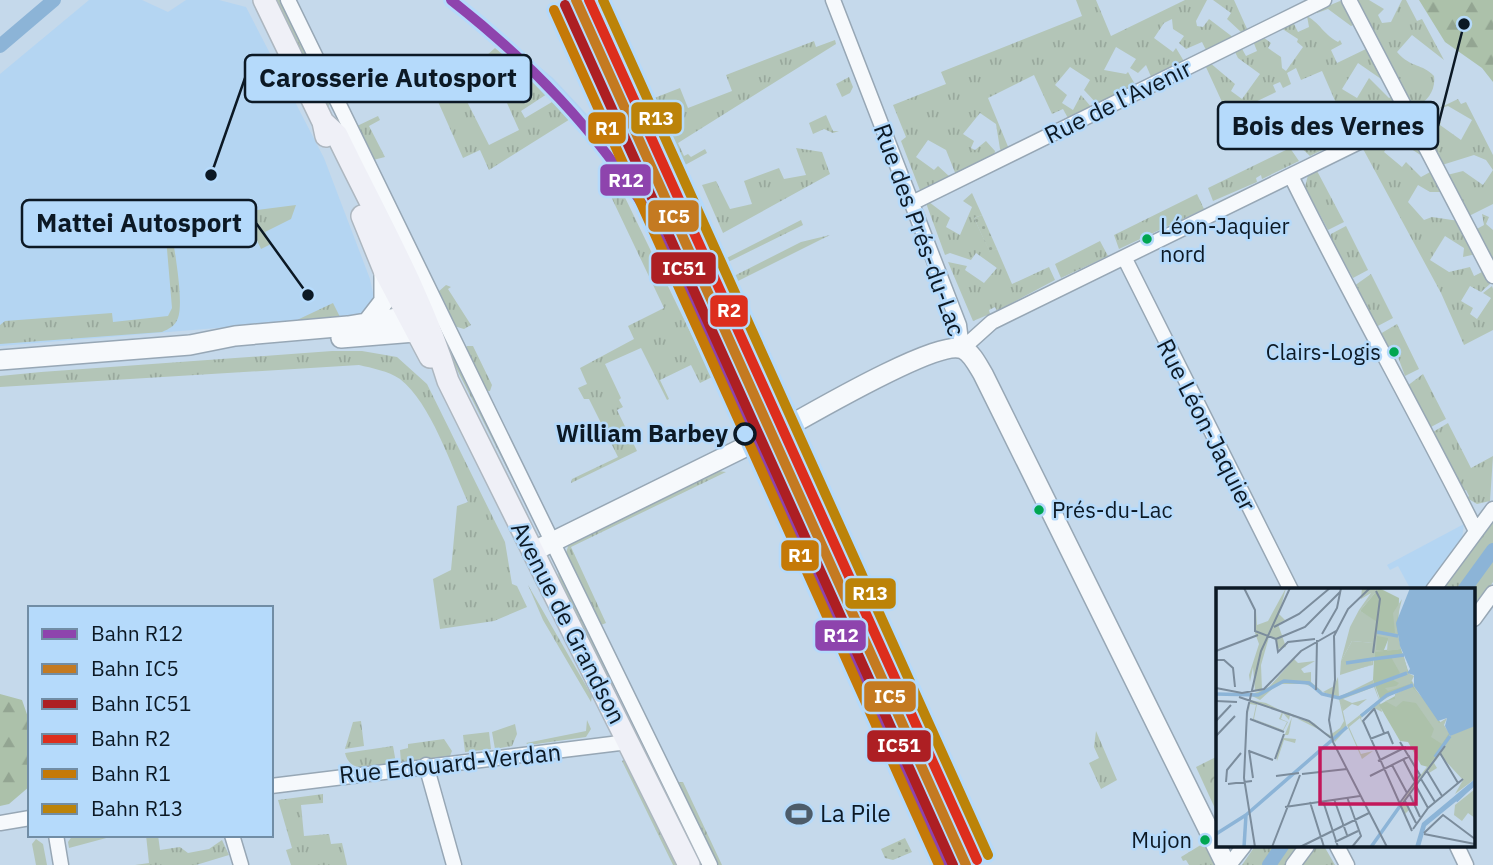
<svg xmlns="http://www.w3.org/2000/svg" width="1493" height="865" viewBox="0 0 1493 865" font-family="'IBM Plex Sans',sans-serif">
<defs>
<pattern id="grass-tufts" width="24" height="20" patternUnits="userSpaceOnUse" patternTransform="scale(1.75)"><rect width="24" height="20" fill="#b3c5b7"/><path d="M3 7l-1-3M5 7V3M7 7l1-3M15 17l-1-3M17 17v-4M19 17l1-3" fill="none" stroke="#99a99d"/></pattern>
<pattern id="forest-firs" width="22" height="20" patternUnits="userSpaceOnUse" patternTransform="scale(1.75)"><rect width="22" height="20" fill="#acc1aa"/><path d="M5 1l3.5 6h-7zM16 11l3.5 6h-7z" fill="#93a592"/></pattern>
<pattern id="park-crowns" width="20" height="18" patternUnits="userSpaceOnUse" patternTransform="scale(1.75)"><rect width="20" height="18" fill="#b3c5b7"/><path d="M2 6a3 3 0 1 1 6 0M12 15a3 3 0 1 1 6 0" fill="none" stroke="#99a99d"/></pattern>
<pattern id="garden-dots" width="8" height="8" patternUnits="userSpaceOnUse" patternTransform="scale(1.75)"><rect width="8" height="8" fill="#b3c5b7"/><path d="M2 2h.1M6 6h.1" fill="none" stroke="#99a99d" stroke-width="1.8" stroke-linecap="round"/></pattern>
</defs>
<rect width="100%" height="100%" fill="#c5d9eb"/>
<path fill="#b4d5f2" d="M89,0h53l26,12 18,-12h33l27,7 78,151 46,121 5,23 -9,9 -16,6 -350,29v-272z
M443,0h16l94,78 42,45 62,93 -97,-216h24l391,865h-35l-161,-355 -8,-12 -88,-201 -46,-94 -32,-48 -38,-48 -44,-43z
M1464,524l-2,14 -37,52h-14l-13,-24 -8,4 -3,-5z"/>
<path fill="url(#grass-tufts)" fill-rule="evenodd" d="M275,0h6l47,96 1,11z
M584,0h9l46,104 41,-16 8,20 44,-17 -6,-16 88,-34 2,6 19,-7 1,4 -158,99 6,13 4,-2 3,3 14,-8 2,4 -42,23z
M1076,0h20l15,36 74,-36h22l-11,21 1,5 6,1 6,-8 25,19 -27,14 -5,-10 -16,7 -7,-6 5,-7 -11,-7 -1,-10 -8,4 -10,15 19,14 3,-4 9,15 -33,16 -6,-14 -8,8 -8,-5 6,-9 -20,-12 -12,23 22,4 2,-2 8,14 -38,19 -14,-15 6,-10 -20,-13 -15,18 12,10 -5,8 11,7 8,-15 11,13 -23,12 -6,-11 -11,5 -18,-39 -46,23 21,51 -6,4 -3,-4 -4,-25 -16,-11 -17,21 11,7 -3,7 4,2 11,-9 9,10 -1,6 -38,18 -10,-25 -18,-10 -12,17 18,13 4,-4 12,11 -29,16 -20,-52 5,-4 -13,-32 53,-21 -5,-12 141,-56z
M1213,0h21l14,31 -7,1 -14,-13 4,-6z
M1359,0h10l15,9 -6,6 4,8 9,-1 11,-22h4l11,21 5,-2 22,41 -32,-25 -15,17c15,17 25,11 37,24 2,13 -6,26 -18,30l-8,-6 -51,-98z
M1340,1l4,2 11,21 -4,2 -23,-17 -11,4 -1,-2z
M1307,16c15,9 14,16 31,26l2,-2 2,4 -11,6 6,13 31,-15 16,33 -26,-18 -16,26 15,9 12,-20 20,20 4,-2 6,16 -49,23 -28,-64 -21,9 -5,-12 -9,5 4,11 -8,4 -3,-6 -7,3 3,7 -48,23 -23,-50 4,-3 26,22 -4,7 11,8 18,-25 -22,-16 -4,-8 7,-3 5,9 11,-5 -4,-10 10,-4 8,6 -3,5 13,9 1,11 4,3 17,-24 -6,-5 1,-3 -17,-11 12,-6 5,10 11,-5z
M495,48l80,68 -86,54 -9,-20 -17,8 -31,-70 22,-12 35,69 30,-15 -33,-74zM547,94l5,8 -27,16 -4,-7z
M849,77l4,10 -3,6 -8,4 -6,-13z
M1458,99l3,5 5,-2 27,53v49l-24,12 -22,-41 16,-4 20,14 10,-15 -7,-10 -12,-5 -32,10 -19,-36 9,-4 -2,-5 11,2 -1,3 21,15 11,-20 -24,-14 -13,4z
M826,115l7,16h6l-6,2 -9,-4 -11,5 -4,-11z
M378,116l2,4 -11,6 16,31 -12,3 -16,-34z
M1336,124l7,16 -33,16 -13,-12z
M1403,128l7,3 15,27 -32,-21 -9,15 18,15 4,-5 15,15 11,-6 11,21h-13l-12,-7 -10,17 16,18 8,-3 27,4 17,33 -13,3 1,-9 -19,-12 -15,24 19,12 21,-5 4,9 10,-5 6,13 -9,8 -11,-6 -9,15 12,7 -3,6 7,5 14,-21 -8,-5 9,-7 1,3v41l-29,15 -23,-52 -79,-146z
M796,148l26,4 8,22 -107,59 -21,-48 14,-4 14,28 22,-5 -8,-23 35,-13 5,11 22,-4z
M1290,148l9,13 -37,18 -1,-4 -5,3 1,4 -44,19 -5,-13z
M1316,169l28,53 -16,8 -23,-43 3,-12z
M617,181l95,196 -12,6 -9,-18 -31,15 9,19 -2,1 -26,-52 -36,16 16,34 -2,2 4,7 -6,3 20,41 -66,32 1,-4 46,-22 -29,-58h-5l-6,-11 9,-4 -7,-16 54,-29 -6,-13 36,-18 -58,-122z
M972,193l10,22 -8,3 16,34 7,-3 15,35 37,-17 6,13 -58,31 -2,-4 -6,3 1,4 -17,7 -25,-59 19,4 -2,4 19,13 13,-15 -21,-15 -5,7 -21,-7 -5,2 -19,-52 3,-1 21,16 -4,9 14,8 12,-28 -9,-6z
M1197,194l7,15 -85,40 -5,-14z
M157,199l11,10c3,24 17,89 10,109 -3,8 -9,11 -16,14l-162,12v-19l5,-4 107,-8 1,9 55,-6 4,-8 -8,-94 -9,-11z
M296,205l-5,14 -26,13 6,12 -10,5c-6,-14 -17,-27 -4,-39z
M1482,214l7,3 -3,7 7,6v35l-18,-35 9,-5z
M801,220l2,5 -81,40 6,14 73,-37 29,-7 -108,54 -11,-23z
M1346,226l22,44 -15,8 -23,-40 1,-4z
M1100,241l8,15 -47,22 -6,-14z
M1371,274l22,44 -17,9 -22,-41z
M446,285l5,2 -3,2 23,36 -7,4 -10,-3 -16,-34z
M333,303l8,16 -44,1z
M439,324l79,158 -1,6 -81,-160z
M1397,324l22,45 -14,7 -10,-27 -6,3 -9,-18z
M467,346h6l19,39 -2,6h-5l-20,-42z
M332,351h30l35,6 30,27 78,158 7,42 5,2 10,21 -33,14 -54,8 -7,-50 18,-9 6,-64 11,-4c-17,-36 -37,-99 -68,-123 -12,-8 -28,-11 -41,-14l-359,22v-11l41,-4z
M1423,374l23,45 -15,8 -4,-1 -20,-40z
M1448,423l23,45 22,-12 -3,45 -13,3 -10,-6 2,-2 -3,-6 -5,2 -29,-56 1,-4z
M718,471l8,1 -155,75 35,76 -5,2 -35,-72 3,-10z
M1493,522v21l-33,47h-18z
M1493,558v24l-19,27v-19h-4z
M557,568h2l58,119 -5,-1 -53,-108z
M528,585l64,111 -1,6 -48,-82z
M587,720l4,9 -5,8 -57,8 -3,-2 60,-12z
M361,721l3,25 -19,3 8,-27z
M515,724l2,10 -5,12 -17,3 -3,-17z
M1096,731l21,49 -16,9 -12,-26 10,-5 -5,-11z
M489,732l2,17 -26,3 -2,-17z
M444,739l8,12 -2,5 -49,6 -1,-12 8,-2v-4z
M642,740l62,125h-5l-61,-124z
M393,746l3,17c-18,3 -46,13 -51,-10z
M626,759l52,106h-5l-51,-104z
M676,782h7l39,83h-6z
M323,794v9l-22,2 3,31 25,-2 2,10 11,-1 5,22h-56l-5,-15 6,-2 -14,-48z
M73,835h36l1,2 -41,11 -1,-6z
M146,835h12l2,15 20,-3 8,6 21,-4 13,-9 7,15 -33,10h-61l14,-2z
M36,839l7,5 4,21h-11l-4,-21z
M1204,843l11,22h-26l-3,-5 -3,1 -2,-4z
M1255,846h22l-13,19h-22z
M1286,846h15l-14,19h-15z
M1314,846h10l11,19h-34z"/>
<path fill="url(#forest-firs)" d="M1419,0h74v82l-11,-14 -37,-26z
M0,694l22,6 8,23v63l-21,18 -9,2z"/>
<path fill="url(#park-crowns)" d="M1218,756v59l-22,-48z"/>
<path fill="url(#garden-dots)" d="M982,215l15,34 -7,4 -16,-35z
M905,838l7,14 -19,8 -8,-2 -4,-9z"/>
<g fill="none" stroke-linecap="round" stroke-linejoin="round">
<path stroke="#8cb4d7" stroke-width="14" d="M0,46l54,-46
M1464,590l29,-40
M1269,865l13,-19"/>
<path stroke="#a0b3c3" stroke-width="19" stroke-dasharray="19 10" stroke-linecap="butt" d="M747,446l31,-14"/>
<defs>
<path id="street" d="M288,0l422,865
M833,0l126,325 3,24
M1349,0l144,276
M1291,176c59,120 125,235 185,355
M912,203l412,-203
M1125,259l166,331
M962,349l30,-27 418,-205
M1433,590l60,-81
M1474,619l19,-26
M426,765l28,100
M271,786l357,-44
M0,823l30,-5
M56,835l5,30
M232,835l9,30
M1337,846l10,19
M1457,846l9,19
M1229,865l15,-19
M1293,865l14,-19"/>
<path id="secondary" d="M367,323l17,-22v-30
M341,338l74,-6
M0,360l190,-15 45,-9 113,-10 60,-10
M778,432c29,-16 159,-93 185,-83 9,4 15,17 20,25l243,491
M532,552l215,-106"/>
<path id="primary" d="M264,0l59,122 3,14
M323,122l14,13c39,81 85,160 111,246l241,484
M362,216l22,54 46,87"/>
</defs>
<use href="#street" stroke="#97a7b5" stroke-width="17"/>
<use href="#secondary" stroke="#97a7b5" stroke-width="22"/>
<use href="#primary" stroke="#adb7c0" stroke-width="24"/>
<use href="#street" stroke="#f6f9fc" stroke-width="14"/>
<use href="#secondary" stroke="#f6f9fc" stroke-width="19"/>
<use href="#primary" stroke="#eff0f7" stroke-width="21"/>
<defs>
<path id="rail-1" d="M451,0c79,62 145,130 198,215l296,650"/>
<path id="rail-2" d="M576,0l390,865"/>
<path id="rail-3" d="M565,5l388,860"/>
<path id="rail-4" d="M589,0l388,860"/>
<path id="rail-5" d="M554,10l385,855"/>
<path id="rail-6" d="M603,0l385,855"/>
</defs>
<use href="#rail-1" stroke="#b5dafb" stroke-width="16"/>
<use href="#rail-2" stroke="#b5dafb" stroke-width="16"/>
<use href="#rail-3" stroke="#b5dafb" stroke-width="16"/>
<use href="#rail-4" stroke="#b5dafb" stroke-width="16"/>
<use href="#rail-5" stroke="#b5dafb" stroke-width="16"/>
<use href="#rail-6" stroke="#b5dafb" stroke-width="16"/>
<use href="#rail-1" stroke="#8e44ad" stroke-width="10"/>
<use href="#rail-2" stroke="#c47a21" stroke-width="10"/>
<use href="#rail-3" stroke="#ad1f23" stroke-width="10"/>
<use href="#rail-4" stroke="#dd2e1d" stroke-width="10"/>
<use href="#rail-5" stroke="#c57907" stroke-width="10"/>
<use href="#rail-6" stroke="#bc8309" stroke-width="10"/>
</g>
<defs>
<symbol id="stadium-bare" viewBox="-9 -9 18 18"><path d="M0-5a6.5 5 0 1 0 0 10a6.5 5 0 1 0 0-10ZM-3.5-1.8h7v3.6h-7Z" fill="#4d5c6a" stroke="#b5dafb" stroke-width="2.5" paint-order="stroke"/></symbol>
</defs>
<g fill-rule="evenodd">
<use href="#stadium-bare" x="780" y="795" width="38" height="38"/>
</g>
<g fill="#00a651" stroke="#b5dafb" stroke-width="2.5">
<circle cx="1147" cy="239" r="6"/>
<circle cx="1394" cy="352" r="6"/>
<circle cx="1039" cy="510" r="6"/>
<circle cx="1205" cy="840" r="6"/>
</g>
<circle fill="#b5dafb" stroke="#0c1925" stroke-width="3.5" cx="745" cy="434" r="10"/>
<g text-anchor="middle" stroke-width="5" stroke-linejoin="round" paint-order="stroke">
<g font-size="22" fill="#0c1925" stroke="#b5dafb" text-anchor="start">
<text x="1160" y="234">Léon-Jaquier<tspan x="1160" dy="28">nord</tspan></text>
<text x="1381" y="360" text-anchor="end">Clairs-Logis</text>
<text x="1052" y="518">Prés-du-Lac</text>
<text x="1192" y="848" text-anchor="end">Mujon</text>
</g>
<g font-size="24" fill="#0c1925" stroke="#b5dafb">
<text transform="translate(1118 102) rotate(-26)" y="8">Rue de l'Avenir</text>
<text transform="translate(919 230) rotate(70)" y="8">Rue des Prés-du-Lac</text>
<text transform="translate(1206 425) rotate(63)" y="8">Rue Léon-Jaquier</text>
<text transform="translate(568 623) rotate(63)" y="8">Avenue de Grandson</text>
<text transform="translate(450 764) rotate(-6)" y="8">Rue Edouard-Verdan</text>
</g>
<g font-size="24" font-weight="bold" fill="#0c1925" stroke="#b5dafb" text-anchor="end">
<text x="728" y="442">William Barbey</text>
</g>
<g font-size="24" fill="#0c1925" stroke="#b5dafb" text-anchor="start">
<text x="820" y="822">La Pile</text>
</g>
</g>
<g transform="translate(1216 588)">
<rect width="259" height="259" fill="#c5d9eb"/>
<path d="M70,0l-7,26 6,6 -7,4 8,23 -9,2 -1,-9 -7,-3 -8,28 1,25 -7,1 -2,-24 -3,15 -1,-7 10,-31 -4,-11 1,-23 1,15 11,-4zM146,0h17l-19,23 18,10 -5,44 -29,7h-1l28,-7 2,-22 -21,-2 -11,20 9,-34 9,-17 12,-17 -10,6zM78,71l4,4 17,-2 -14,8 3,4 7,-1v10l12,10 11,-6 4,-9 1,20 34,-17 6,19 33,-18 7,12 -7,-8 -17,8 -15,9 2,10 -8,-4 5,15 -6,-15 -12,10 2,7 -3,-7 -11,9 12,27 12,-3 -11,8 -15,-34 32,-25 -5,-13 -31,12 9,4 15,-4 -9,7 -6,-2 -9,7 -3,-12 7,29 -12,14 -21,-19 -22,-6 -3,16 -1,2h-3l-1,3 12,1 -1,4 -11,-3 -7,21 -1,-5 16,-39 2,-1 5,1 -12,-5 3,3 -1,5 -6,-7 -2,6 7,3 -5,9 -30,-12 3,-14 -6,-1 -2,14 2,-18 16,3 -16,-8 19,-8zM62,96h27l34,15 5,22 -4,7 -10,7 -70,-35zM41,116l25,8 -3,7 8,3 -4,8 -29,-11zM250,138h9v53l-20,15 8,-14 -23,-25 -6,8 3,5 -8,5 -1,-5 -24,34 5,8 -4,4 -5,-10 16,-23 -2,-1 -10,-21 10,19 6,-2 30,-40z" fill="#b3c5b7" fill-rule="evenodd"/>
<path d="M163,0l20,10 -1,37h-8l-6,15 17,-1 11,34 -32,16 -7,-19 3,-59 -16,-10zM197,98l37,49 -22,32 -7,-2 -13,-23 -8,-1 -21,-36z" fill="#acc1aa"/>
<path d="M186,11l-6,25 5,25 -14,2 1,-13 -11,-2 -1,14 9,1 -11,1 2,-20 19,1 -2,-20zM187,65l5,20 6,3 -4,8 -22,7 -3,-3 11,-2 3,-3 -6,-3 7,-7 -9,-16zM195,98l21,21 7,16 8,-5 -3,7 5,8 -7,11 -11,-7 3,-8 -18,-26 -13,-2 -7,6 -11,-6 10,-2v-5z" fill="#b3c5b7"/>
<path d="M259,201v29l-7,-5 -6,8 -8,-6 1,-10z" fill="#b3c5b7"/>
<path d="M136,53l22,2 -3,22 -31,10 1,-14z" fill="#b3c5b7"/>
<path d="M194,0h65v138l-25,10 -5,-10 2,-8 -9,3 -24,-35v-11l-7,-2 3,-4 -10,-23 -4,-23zM259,191v7l-49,40 -6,21h-5l7,-24z" fill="#8cb4d7"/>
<path fill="none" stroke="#8cb4d7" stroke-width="3.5" d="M161,44l21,4M157,71l31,-4M130,75l27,-4M0,106l42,1 26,-14 25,2 13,11 17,4 68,-25M145,128l26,-21 26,-10M219,169l15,-21M240,213l19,-18M0,246l30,-19M28,259l2,-32 101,-88M155,259l29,-41"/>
<path fill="none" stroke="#7b8c9c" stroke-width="2" d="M28,0l11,22v21l21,8 2,13 10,-10 27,-3M154,0l-22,21 -14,27 1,44 -6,40 4,22 54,105M58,39l25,-13 31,-26M106,46l15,-26 4,-20M60,51l29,-12 35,-35M0,63l42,-16M157,65l7,-54 -4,-8M0,72h8l9,8 2,19M0,100l26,5 22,-4 37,-38 35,-20M100,102l1,-50M23,109l70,24 22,17M0,113l21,1M158,120l10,25M158,121l-11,12 49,110M34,131l34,13M0,133l15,-16M0,148l19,-20M154,151l18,-7 5,12M33,162l4,28M33,163l24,9M224,165l18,30M59,171l9,-25M187,171l12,23M162,173l28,-14M176,177l15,28M211,183l15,25M86,186l45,-5M60,188l23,-3M154,188l40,-20M205,191l14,23M10,194l1,-12 14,-17M12,196l24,-3M200,198l12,22M194,207l10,22M131,209l14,39 -9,11M118,211l13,36M107,213l15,46M189,213l11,22M94,214l14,45M183,216l21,-29 -20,-33M69,219l75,-11M184,219l45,-61M197,241l15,-21 35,-29M208,245l19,-18 32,24M208,246l51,10M119,254l23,-11M39,259l-11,-69 3,-66 14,-61 29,-63M56,259l28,-72M84,259l69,-34"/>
<path fill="#c2185b" fill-opacity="0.15" stroke="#c2185b" stroke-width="3.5" d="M104,160h96v56h-96z"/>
<rect width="259" height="259" fill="none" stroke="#0c1925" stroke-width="3.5"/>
</g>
<path fill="none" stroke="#0c1925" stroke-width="2.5" d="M211 175L245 78M1464 24L1438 126M308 295L256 223"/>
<g fill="#0c1925" stroke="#b5dafb" stroke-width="2.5">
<circle cx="211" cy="175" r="7"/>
<circle cx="1464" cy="24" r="7"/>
<circle cx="308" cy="295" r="7"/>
</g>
<g fill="#b5dafb" stroke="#0c1925" stroke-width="2.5">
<rect x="245" y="55" width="286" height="47" rx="7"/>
<rect x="1218" y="102" width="220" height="47" rx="7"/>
<rect x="22" y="200" width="234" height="47" rx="7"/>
</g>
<g font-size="26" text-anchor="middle" font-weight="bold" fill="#0c1925">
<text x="388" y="87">Carosserie Autosport</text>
<text x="1328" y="135">Bois des Vernes</text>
<text x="139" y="232">Mattei Autosport</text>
</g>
<g stroke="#b5dafb" stroke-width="2.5">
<rect x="630" y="101" width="53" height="34" rx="7" fill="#bc8309"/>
<rect x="587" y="111" width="40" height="34" rx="7" fill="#c57907"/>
<rect x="599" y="163" width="53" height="34" rx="7" fill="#8e44ad"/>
<rect x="647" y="199" width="53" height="34" rx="7" fill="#c47a21"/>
<rect x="650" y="251" width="67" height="34" rx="7" fill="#ad1f23"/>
<rect x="709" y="294" width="40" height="34" rx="7" fill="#dd2e1d"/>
<rect x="780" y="539" width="40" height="33" rx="7" fill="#c57907"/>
<rect x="844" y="577" width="53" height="33" rx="7" fill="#bc8309"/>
<rect x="814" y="619" width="53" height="33" rx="7" fill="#8e44ad"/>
<rect x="863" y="680" width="54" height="33" rx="7" fill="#c47a21"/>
<rect x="866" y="729" width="66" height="34" rx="7" fill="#ad1f23"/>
</g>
<g font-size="19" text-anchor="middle" font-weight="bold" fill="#fff">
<text x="656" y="125">R13</text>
<text x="607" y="135">R1</text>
<text x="626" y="187">R12</text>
<text x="674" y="223">IC5</text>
<text x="684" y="275">IC51</text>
<text x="729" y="317">R2</text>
<text x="800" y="562">R1</text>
<text x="870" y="600">R13</text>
<text x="841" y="642">R12</text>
<text x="890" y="703">IC5</text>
<text x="899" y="752">IC51</text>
</g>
<rect x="28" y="606" width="245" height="231" fill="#b5dafb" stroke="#718da5" stroke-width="2"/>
<rect x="42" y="629" width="35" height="10" fill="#8e44ad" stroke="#718da5" stroke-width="2"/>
<text x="91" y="641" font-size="21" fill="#0c1925">Bahn R12</text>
<rect x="42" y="664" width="35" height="10" fill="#c47a21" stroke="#718da5" stroke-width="2"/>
<text x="91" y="676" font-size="21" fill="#0c1925">Bahn IC5</text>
<rect x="42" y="699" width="35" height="10" fill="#ad1f23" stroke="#718da5" stroke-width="2"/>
<text x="91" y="711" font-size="21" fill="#0c1925">Bahn IC51</text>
<rect x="42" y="734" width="35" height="10" fill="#dd2e1d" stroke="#718da5" stroke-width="2"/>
<text x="91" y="746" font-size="21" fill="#0c1925">Bahn R2</text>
<rect x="42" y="769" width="35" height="10" fill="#c57907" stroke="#718da5" stroke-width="2"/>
<text x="91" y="781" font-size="21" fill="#0c1925">Bahn R1</text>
<rect x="42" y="804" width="35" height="10" fill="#bc8309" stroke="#718da5" stroke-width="2"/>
<text x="91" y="816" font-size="21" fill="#0c1925">Bahn R13</text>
</svg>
